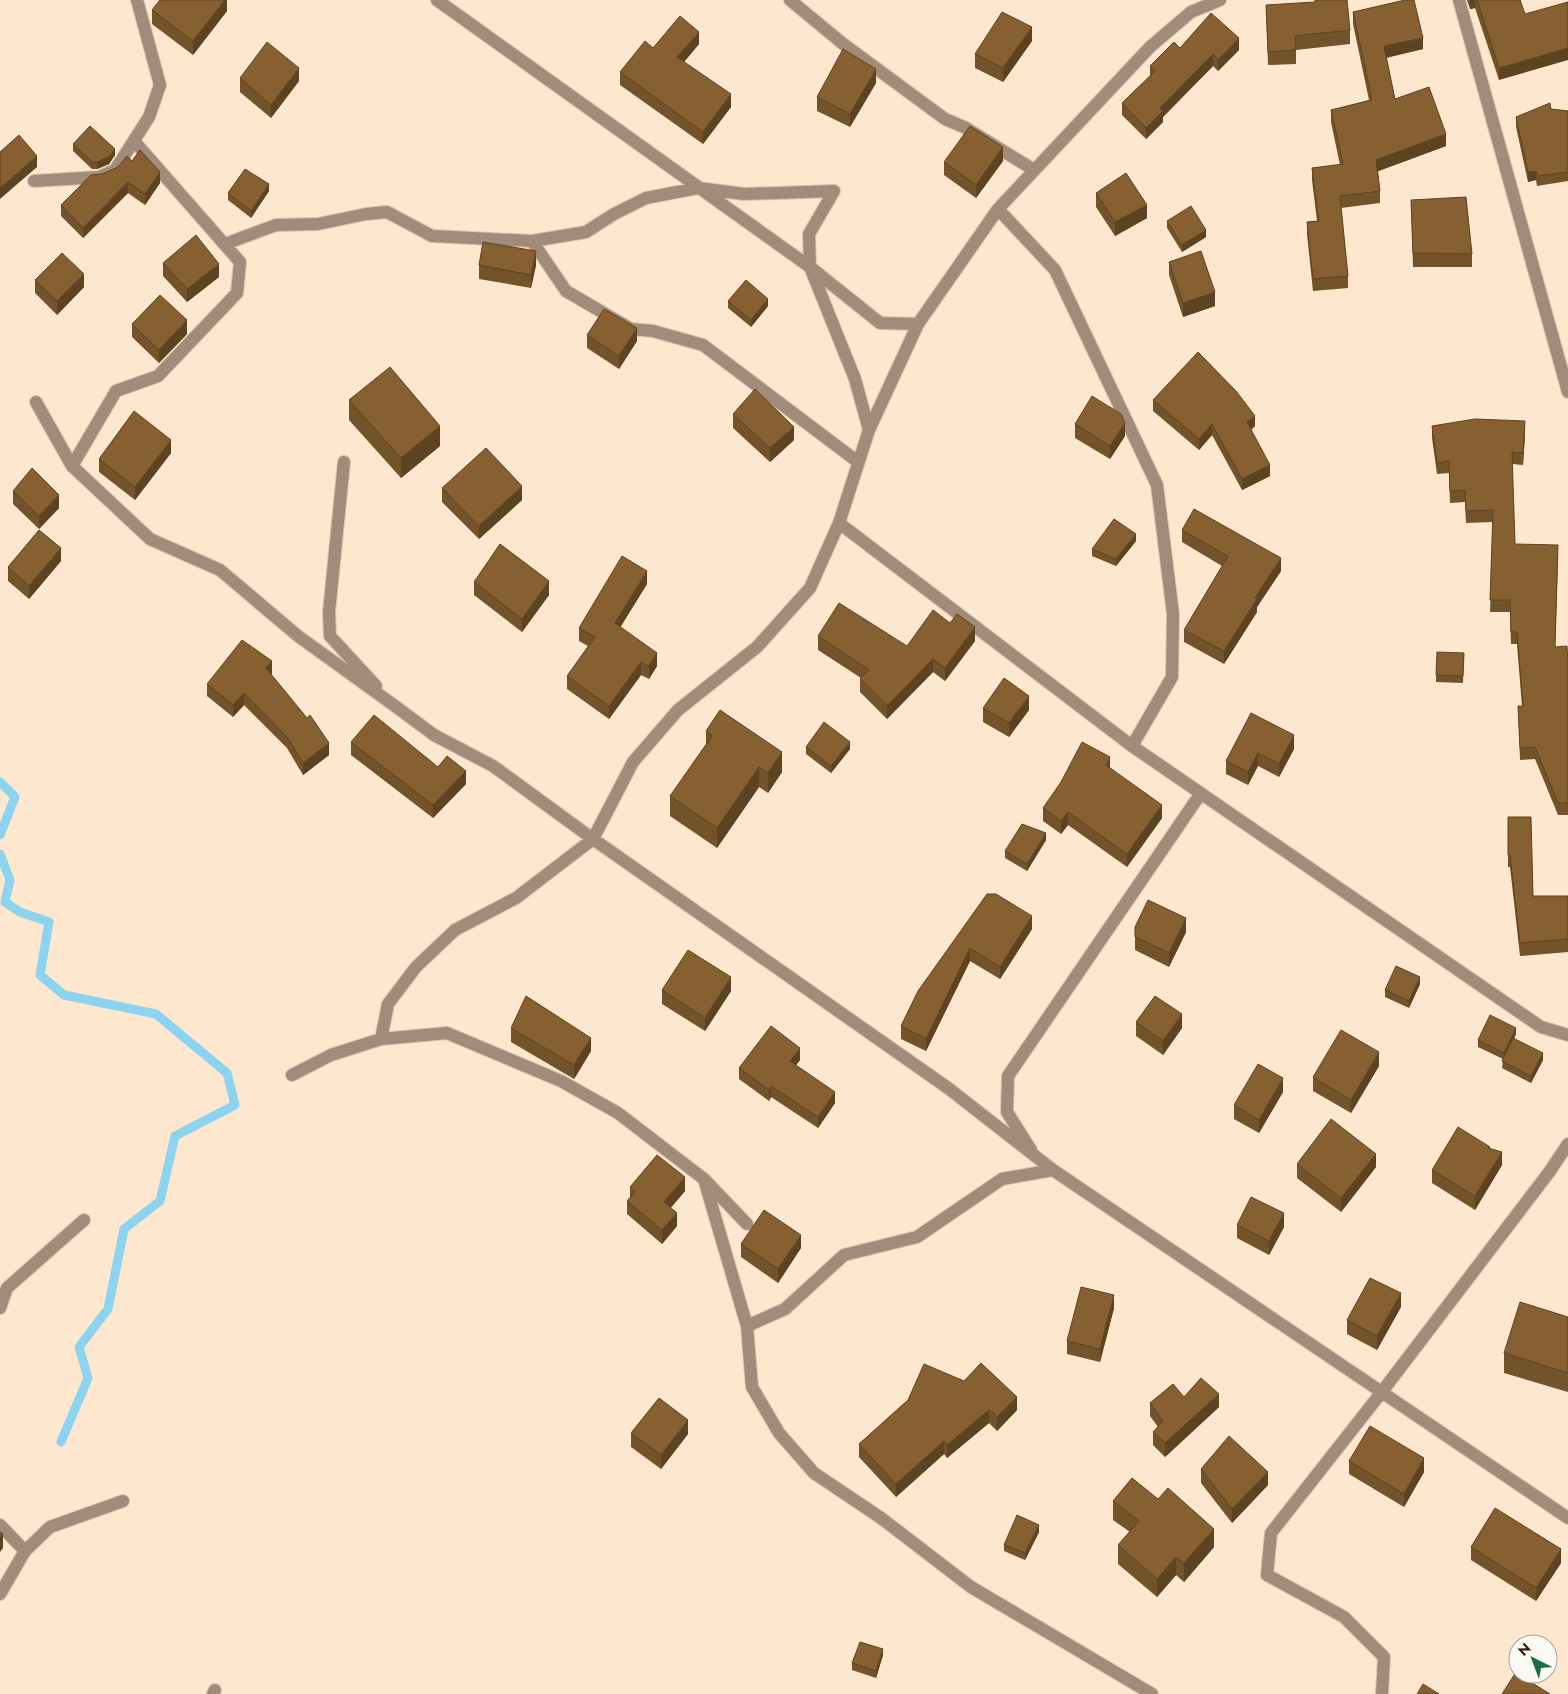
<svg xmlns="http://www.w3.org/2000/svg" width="1568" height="1694" viewBox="0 0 1568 1694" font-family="Jost,sans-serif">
<rect width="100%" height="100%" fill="#fde7ce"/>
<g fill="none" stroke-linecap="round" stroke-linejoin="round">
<path stroke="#8cd3ef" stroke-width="9" d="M0,782l15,15 -15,38
M0,854l10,26 -5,22 15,10 29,10 -9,53 24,20 92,19 71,59 8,32 -60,31 -15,65 -36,28 -16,80 -29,38 9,31 -27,64"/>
<defs>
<path id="minor" d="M437,0l373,267 70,56 38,1
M790,0l52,43 103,76 21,9 68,42
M34,181l65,-4 16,-7 34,-53 11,-32 -23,-85
M834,191l-25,43 1,33 45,112 14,51
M998,209l57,61 102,215 16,129 -1,63 -40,69
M532,241l34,50 65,38 22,2 50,14 155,117
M225,244l51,-19 42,-1 48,-10 21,-2 45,24 100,5 54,-9 28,-18 32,-16 52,-10 46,6 90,-3
M36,402l36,64 78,73 70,31 78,66 97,70 39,29 59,31 100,73 355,249 105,82 515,348
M344,462l-15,150 1,24 46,50
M72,466l44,-75 42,-15 79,-83 3,-31 -106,-121
M839,523l293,223 409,281 27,8
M381,1039l7,-35 28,-37 39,-37 61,-32 77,-59 40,-77 45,-52 79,-63 53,-59 29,-65 30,-93 49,-106 80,-115 152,-162 41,-35 29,-12
M292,1075l39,-20 50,-16 66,-6 114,48 57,32 86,66 43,45
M1031,1150l-24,-38 1,-36 193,-283
M704,1179l43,147 5,61 27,46 35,40 67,45 90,69 181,107
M0,1308l7,-20 77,-68
M747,1326l38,-17 59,-54 73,-18 85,-58 51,-9
M0,1525l25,26
M0,1594l25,-43 25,-24 73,-26
M213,1694l2,-4
M1382,1694l2,-37 -40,-40 -77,-42 4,-42 110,-140 169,-222 18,-27"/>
<path id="tertiary" d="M1459,0l109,392"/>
</defs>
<use href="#minor" stroke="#d6c3ad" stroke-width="14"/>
<use href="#tertiary" stroke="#d6c3ad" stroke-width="14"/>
<use href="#minor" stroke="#a28b7b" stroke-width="12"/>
<use href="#tertiary" stroke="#a28b7b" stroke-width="12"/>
</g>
<path fill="#735329" d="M227,0v11l-34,44 -41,-31v-14z
M1467,0h53l5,14 -26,66 -24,-72 -5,1z
M1266,5l84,25v14l-54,6v14l-28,1z
M1353,12l70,37 -37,9 9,41 51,47 -68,25 2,20v12l-39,5 7,68v12l-35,3 -6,-57v-12l10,-1 -5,-41v-12l28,-3 -9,-43v-12l38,-10 -16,-76z
M1032,41l-29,41 -28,-14v-14z
M699,44l-15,18 47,45 -28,37 -83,-59v-13l33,-24z
M1180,48l59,2 -21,21 -5,-5 -50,51v5l-17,17 -24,-24v-12l28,-27v-10z
M240,78l59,3 -28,37 -31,-26z
M876,83l-26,44 -33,-16v-14z
M1551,109l17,2v70l-31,5 -1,-6 -8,2 -12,-55v-10z
M73,144l42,11 -6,9 -12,5h-5l-19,-18z
M132,161l28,22 -15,22 -17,-12 -45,45 -22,-22v-11l41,-31z
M1003,161l-27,37 -32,-23v-13z
M269,191l-18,27 -23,-18v-7z
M1096,193l51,25 -32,18 -19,-29z
M1411,200l61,54v13h-59z
M1167,221l39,16 -24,15 -15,-24z
M1169,262l46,44 -32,11 -14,-42z
M163,263l56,14 -32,25 -24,-26z
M479,265h57l-5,23 -52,-9z
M35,280l49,7 -27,28 -22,-22z
M728,301l40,5 -17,21 -23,-19z
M132,324l55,10 -28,29 -27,-26z
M587,335l50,6 -18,28 -32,-21z
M349,400l91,46 -39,32 -52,-58z
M1153,400l102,26 -4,4 19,46 -28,14 -30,-55 -13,15 -46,-39z
M733,414l61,26 -24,22 -37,-34z
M1075,424l50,12 -15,23 -35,-21z
M1432,426l93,7 -2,32 -11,-1 3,80 43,13 -3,90 13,16v152h-10l-23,-56 -15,1 -2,-54h4l-5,-62h-6l-1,-32h-20l3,-90 -27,1 -1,-21 -15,1 -1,-30 -12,1 -5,-36z
M171,453l-36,47 -36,-28v-13z
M442,488l80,12 -43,39 -37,-37z
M13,491l46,17 -20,21 -26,-25z
M1182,530l99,41 -24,36v5l-33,52 -40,-22v-12l38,-64 -40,-24z
M1136,541l-20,25 -24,-10v-7z
M61,561l-32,38 -21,-18v-14z
M474,582l75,13 -27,37 -48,-37z
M647,584l-27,43 37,39 -8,13 -8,-4 -32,44 -42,-30v-13l21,-30 -9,-5v-13z
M818,636l89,10 68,-5 -30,40 -12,-9 -46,47 -27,-27v-13l1,-1 -43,-28z
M1464,653l-1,30 -27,-1v-7z
M272,673l-1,2 58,80 -26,20 -16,-27 -43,-43 -11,12 -26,-21v-12z
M983,708l46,2 -20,27 -26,-15z
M1251,713l43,36 -15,28 -21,-11 -10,19 -22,-11v-13z
M706,731l76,41 -14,21 -9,-6 -42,61 -47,-32v-20l36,-51z
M351,742l87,25 28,17 -33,34 -82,-63z
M806,747l44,2 -19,24 -25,-19z
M1110,769l52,49 -35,49 -59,-42 -7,9 -18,-13v-13z
M1508,817l25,79 35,4v52l-48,4 -10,-89h-2z
M1046,840l-19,31 -22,-13v-7z
M987,894l45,35 -32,50 -30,-18 -44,90 -25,-12v-13z
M1135,927l51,5 -17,35 -34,-17z
M1420,984l-11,24 -24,-11v-7z
M662,990l69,1 -26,40 -43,-27z
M1136,1022l46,6 -19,27 -27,-19z
M511,1028l80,23 -17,28 -63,-37z
M1516,1034l-2,4 29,22 -12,23 -29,-15 1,-9 -25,-12v-7z
M800,1060l-4,5 39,38 -17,25 -47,-31 -2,4 -30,-22v-11z
M1379,1066l-28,47 -38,-22v-14z
M1283,1092l-24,41 -25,-14v-14z
M1490,1149l12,16 -27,45 -43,-27v-13z
M1297,1164l79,3 -35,45 -44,-34z
M630,1187l55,4 -15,17 7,18 -15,18 -35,-30v-13l3,-3z
M1237,1225l47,2 -15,28 -32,-17z
M741,1244l60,4 -23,35 -37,-26z
M1401,1307l-24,43 -30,-16v-14z
M1114,1308l-14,54 -33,-8v-13z
M1568,1317v75l-64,-19v-20z
M1184,1397l35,10 -54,50 -12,-12v-13l5,-5 -8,-11v-13z
M908,1400l109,10 -20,21 -8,-8 -42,35 -3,-4 -48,43 -37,-40v-13z
M631,1433l57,1 -27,35 -30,-22z
M1349,1461l75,11 -20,35 -55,-33z
M1201,1469l67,16 -36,38 -31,-40z
M1113,1501l101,46 -30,35 -8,-7 -19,22 -39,-33v-19l12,-13 -17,-12z
M1039,1532l-14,28 -21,-9v-6z
M1471,1547l90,16 -25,38 -65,-41z
M883,1655l-7,23 -24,-8v-7z"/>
<path fill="#5e4322" d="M225,0h2v11l-34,44v-14z
M1470,0h5v8l-5,1z
M1032,27v14l-29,41v-14z
M699,32v12l-22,26v-13z
M1239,38v12l-21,21v-11z
M1423,38v11l-39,9v-12z
M1568,48v12l-69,20v-12z
M1213,54v12l-50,51v5l-17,17v-11l14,-20z
M299,68v13l-28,37v-13z
M876,69v14l-26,44v-13z
M731,94v13l-28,37v-12z
M1446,134v12l-70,26v-12z
M1003,147v14l-27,37v-13z
M115,149v6l-6,9 -12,5v-7z
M37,156v11l-37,32v-11z
M1536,171v9l-8,2v-10z
M160,172v11l-15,22v-11z
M128,182v11l-45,45v-10z
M269,184v7l-18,27v-7z
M1147,205v13l-32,18v-14z
M1206,230v7l-24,15v-7z
M536,251v14l-5,23v-13z
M219,264v13l-32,25v-13z
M84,274v13l-27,28v-14z
M1215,292v14l-32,11v-14z
M768,299v7l-17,21v-7z
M187,320v14l-28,29v-13z
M637,328v13l-18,28v-13z
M1255,416v10l-8,7v-11z
M1525,421v12l-2,32v-12z
M1125,423v13l-15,23v-13z
M1212,424v11l-13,15v-11z
M440,426v20l-39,32v-20z
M794,427v13l-24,22v-14z
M171,440v13l-36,47v-13z
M1270,465v11l-28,14v-11z
M522,486v14l-43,39v-13z
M59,495v13l-20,21v-13z
M1136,534v7l-20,25v-7z
M61,548v13l-32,38v-13z
M1281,558v13l-24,36v5l-33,52v-13l31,-53z
M647,571v13l-32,52v-13z
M549,581v14l-27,37v-13z
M975,627v14l-30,40v-13z
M657,653v13l-8,13v-13z
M933,659v13l-46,47v-13z
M272,661v12l-6,7v-12z
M641,662v13l-32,44v-13z
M244,693v12l-11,12v-12z
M1029,696v14l-20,27v-14z
M1294,735v14l-15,28v-13z
M850,742v7l-19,24v-7z
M329,743v12l-26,20v-12z
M782,752v20l-14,21v-20z
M1258,753v13l-10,19v-13z
M1110,757v13l-4,-5z
M759,767v20l-42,61v-20z
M466,771v13l-33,34v-13z
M1162,805v13l-35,49v-13z
M1068,812v13l-7,9v-13z
M1046,833v7l-19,31v-7z
M1032,916v13l-32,50v-12z
M1186,918v14l-17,35v-14z
M970,948v13l-44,90v-12z
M731,977v14l-26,40v-13z
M1420,977v7l-11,24v-7z
M1182,1014v14l-19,27v-14z
M1516,1028v6l-12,26v-7z
M591,1038v13l-17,28v-14z
M800,1048v12l-10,13v-12z
M1379,1052v14l-28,47v-13z
M1543,1053v7l-12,23v-7z
M1283,1078v14l-24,41v-13z
M771,1086v11l-2,4v-11z
M835,1092v11l-17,25v-11z
M1502,1152v13l-27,45v-14z
M1376,1154v13l-35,45v-14z
M685,1177v14l-21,25v-14z
M677,1213v13l-15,18v-14z
M1284,1213v14l-15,28v-14z
M801,1235v13l-23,35v-14z
M1401,1293v14l-24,43v-14z
M1114,1295v13l-14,54v-13z
M1219,1394v13l-54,50v-14z
M1017,1397v13l-20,21v-14z
M989,1410v13l-42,35v-13z
M688,1420v14l-27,35v-14z
M944,1441v13l-48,43v-13z
M1424,1458v14l-20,35v-13z
M1268,1472v13l-36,38v-14z
M1039,1525v7l-14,28v-7z
M1214,1529v18l-30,35v-19z
M3,1534v14l-3,4v-14z
M1561,1549v14l-25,38v-13z
M1176,1557v18l-19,22v-18z
M883,1649v6l-7,23v-7z"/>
<path fill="#866030" stroke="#5e4322" d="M160,0h65l-32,41 -41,-31z
M1315,0h32l3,30 -55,6 1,14 -28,2 -2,-47 49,-3z
M1405,0h9l9,38 -39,8 11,53 34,-12 17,47 -70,26 4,31 -40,5 8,80 -35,3 -6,-57 12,-1 -7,-53 31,-4 -12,-54 41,-10 -19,-88z
M1477,0h43l5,14 43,-12v46l-69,20z
M1002,12l30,15 -29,41 -28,-14z
M1211,13l28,25 -21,22 -5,-6 -53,54 3,3 -17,17 -24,-25 33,-32 -5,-5 24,-24 6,6z
M680,16l19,16 -22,25 54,37 -28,38 -83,-60 25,-31 8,7z
M267,42l32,26 -28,37 -31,-27z
M843,49l33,20 -26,45 -33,-17z
M1550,103l1,6 17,2v61l-31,4 -1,-5 -8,1 -12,-55z
M90,126l25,23 -6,8 -12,5h-5l-19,-18z
M970,126l33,21 -27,38 -32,-23z
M19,135l18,21 -37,32v-36z
M140,150l20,22 -15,22 -17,-12 -45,46 -22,-23 30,-30 11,-1 16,-7 9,-11 5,5z
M245,169l24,15 -18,27 -23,-18z
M1126,173l21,32 -32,17 -19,-29z
M1466,197l6,57 -59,-1 -2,-53z
M1191,206l15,24 -24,15 -15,-24z
M196,235l23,29 -32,25 -24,-26z
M483,242l53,9 -5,24 -52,-10z
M1201,251l14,41 -32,11 -14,-41z
M62,253l22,21 -27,27 -22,-21z
M746,280l22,19 -17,21 -23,-19z
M160,295l27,25 -28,30 -27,-26z
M604,309l33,19 -18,28 -32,-21z
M1198,352l38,39 19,25 -8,6 23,43 -28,14 -30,-55 -13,15 -46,-39z
M390,367l50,59 -39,32 -52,-58z
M755,389l39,38 -24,21 -37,-34z
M1092,396l29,18 4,9 -15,23 -35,-22z
M134,411l37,29 -36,47 -36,-28z
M1475,419l50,2 -2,32 -11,-1 3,92 43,1 -3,102 12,-1 1,17v140h-10l-23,-56 -15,1 -2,-42h5l-6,-74h-6l-1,-32h-20l3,-90 -27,1 -1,-21 -15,1 -1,-30 -12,2 -5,-37z
M486,448l36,38 -43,40 -37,-38z
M32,468l27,27 -20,21 -26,-25z
M1194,509l87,49 -26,40 2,1 -33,52 -40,-21 44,-74 -46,-26z
M1114,519l22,15 -20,25 -24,-10z
M39,530l22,18 -32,38 -21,-19z
M500,544l49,37 -27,38 -48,-37z
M622,556l25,15 -32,52 42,30 -8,13 -8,-4 -32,44 -42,-30 28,-39 -16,-9z
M839,603l68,43 26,-36 17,13 7,-9 18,13 -30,41 -12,-9 -46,47 -27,-27 9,-9 -51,-34z
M242,640l30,21 -6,7 41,50 3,-3 19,28 -26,20 -16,-26 -43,-44 -11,12 -26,-21z
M1437,652l27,1 -1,23 -27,-1z
M1004,678l25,18 -20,27 -26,-15z
M720,710l62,42 -14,21 -9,-6 -42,61 -47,-32 42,-60 -6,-5z
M1251,713l43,22 -15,29 -21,-11 -10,19 -22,-11z
M374,715l64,52 9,-11 19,15 -33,34 -82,-63z
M824,722l26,20 -19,24 -25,-19z
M1082,742l28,15 -4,8 56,40 -35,49 -59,-42 -7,9 -18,-13 18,-26z
M1508,817h23l2,79h35v43l-48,4 -10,-88h-2z
M1022,824l24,9 -19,31 -22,-13z
M987,894h9l36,22 -32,51 -30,-19 -44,91 -25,-13 17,-35z
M1148,900l38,18 -17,35 -34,-16v-10z
M688,950l43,27 -26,41 -43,-28z
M1396,966l24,11 -11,24 -24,-11z
M526,996l65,42 -17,27 -63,-37z
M1155,996l27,18 -19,27 -27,-19z
M1490,1015l26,13 -12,25 -26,-13z
M771,1026l29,22 -10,13 45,31 -17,25 -47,-31 -2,4 -30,-22z
M1341,1030l38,22 -28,48 -38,-23z
M1513,1038l30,15 -12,23 -29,-15z
M1258,1064l25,14 -24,42 -25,-15z
M1331,1119l45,35 -35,44 -44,-34z
M1458,1127l32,20 -2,1 14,4 -27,44 -43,-26z
M657,1155l28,22 -21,25 13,11 -15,17 -35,-29 8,-9 -5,-5z
M1251,1197l33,16 -15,28 -32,-16z
M764,1210l37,25 -23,34 -37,-25z
M1370,1278l31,15 -24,43 -30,-16z
M1081,1287l33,8 -14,54 -33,-8z
M1520,1302l48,15v56l-64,-20z
M981,1363l36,34 -20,20 -8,-7 -42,35 -3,-4 -48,43 -37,-40 49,-44 16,-36 40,17z
M1201,1378l18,16 -54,49 -12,-11 10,-11 -13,-18 23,-19 11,13z
M659,1398l29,22 -27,35 -30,-22z
M1370,1426l54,32 -20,36 -55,-33z
M1229,1436l39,36 -36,37 -31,-40z
M1132,1478l26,21 10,-11 46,41 -30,34 -8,-6 -19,22 -39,-34 21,-24 -26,-20z
M1495,1508l66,41 -25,39 -65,-41z
M1017,1515l22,10 -14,28 -21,-8z
M0,1532l3,2 -3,4z
M860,1642l23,7 -7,22 -24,-8z
M1516,1672l2,2 32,20h-48z
M1423,1684l16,10h-22z"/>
<g transform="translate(1533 1659) rotate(318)"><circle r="24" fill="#fcf8f3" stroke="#a7a19b"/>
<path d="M0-4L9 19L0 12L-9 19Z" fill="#1a7042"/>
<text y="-8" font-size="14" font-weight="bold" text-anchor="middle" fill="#271f16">N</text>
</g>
</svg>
